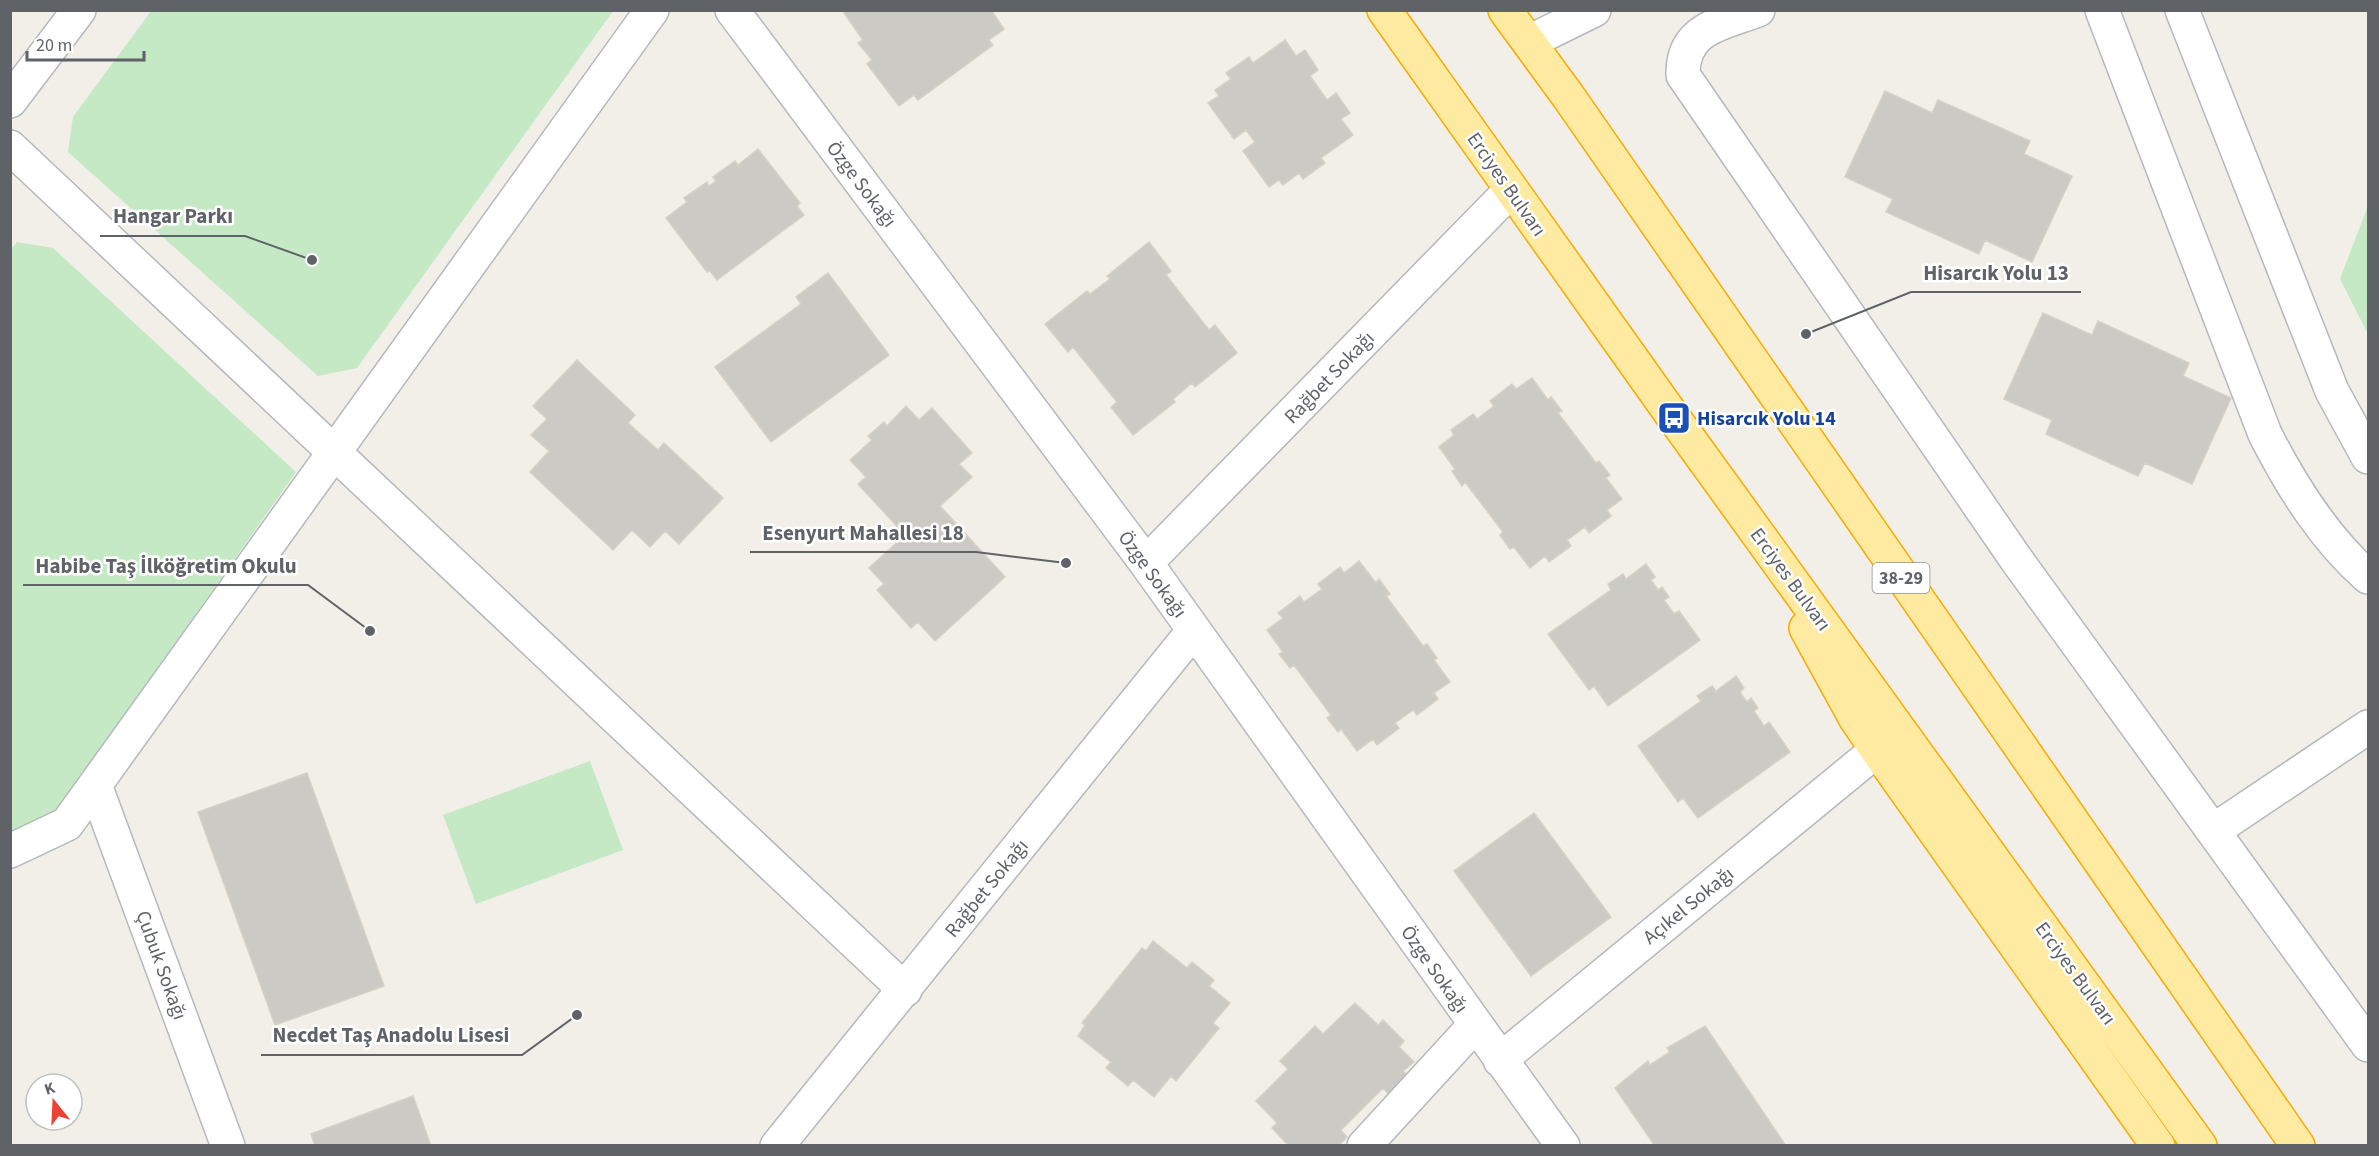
<svg xmlns="http://www.w3.org/2000/svg" width="2379" height="1156" viewBox="0 0 2379 1156" font-family="'Source Sans 3',sans-serif">
<rect width="100%" height="100%" fill="#f1efe8"/>
<path fill="#c5e8c5" d="M151,11v-1l462,1 -256,357 -39,8 -250,-224 5,-35z
M2368,206v128l-28,-55z
M17,242l36,6 243,224 -240,340 -46,23v-584z
M590,761l33,89 -147,54 -33,-89z"/>
<path fill="#cccac5" stroke="#d6d1c6" stroke-width="1.5" d="M842,10h149l13,19 -15,11 4,5 -75,55 -4,-5 -15,11 -32,-42 5,-4 -14,-17 5,-3z
M1285,40l11,16 9,-6 13,20 -8,6 17,24 9,-7 14,20 -9,6 12,16 -32,23 4,5 -22,16 -4,-6 -16,12 -4,-5 -10,7 -26,-36 12,-9 -9,-12 -12,9 -26,-36 11,-7 -4,-6 16,-11 -5,-6 23,-16 4,6z
M1885,91l47,22 6,-13 92,41 -6,13 48,22 -40,86 -47,-22 -6,14 -93,-42 7,-13 -48,-22z
M758,149l42,54 -3,3 7,9 -87,65 -7,-9 -3,1 -41,-54 21,-16 -3,-4 23,-16 2,4 7,-5 -3,-4 22,-16 3,4z
M1149,242l22,29 -5,4 43,55 6,-5 22,28 -42,34 -3,-4 -19,16 2,3 -42,33 -22,-28 6,-5 -44,-55 -5,5 -23,-28 42,-33 3,3 20,-15 -3,-3z
M828,273l61,82 -118,87 -56,-75 86,-63 -5,-7z
M2043,313l49,22 6,-14 91,42 -6,13 48,22 -39,86 -47,-21 -7,13 -92,-42 6,-14 -48,-21z
M577,360l58,55 -7,8 30,27 6,-7 59,55 -44,46 -14,-13 -15,16 -18,-17 -19,20 -83,-78 19,-21 -18,-16 16,-16 -14,-13z
M1532,378l16,22 3,-3 11,14 -4,2 38,50 3,-2 11,14 -4,3 16,21 -15,11 4,6 -22,17 -4,-6 -18,13 4,6 -22,16 -4,-6 -15,12 -16,-21 -4,2 -10,-14 3,-3 -38,-50 -3,4 -10,-15 3,-2 -16,-22 15,-12 -3,-5 22,-16 4,5 17,-13 -4,-5 22,-17 4,5z
M906,406l13,14 13,-12 40,45 -13,11 13,13 -32,29 65,71 -70,64 -17,-19 -7,6 -34,-38 7,-6 -15,-16 36,-33 -47,-51 8,-7 -16,-17 22,-20 -4,-4 16,-14 3,4z
M1359,561l17,22 3,-4 11,15 -4,2 37,50 4,-2 10,14 -3,2 16,22 -16,11 4,6 -21,16 -4,-5 -18,13 4,5 -22,17 -4,-6 -16,12 -16,-22 -3,3 -11,-14 4,-3 -37,-50 -4,3 -11,-14 4,-2 -16,-22 16,-12 -5,-5 22,-17 4,6 18,-13 -4,-5 22,-17 4,6z
M1646,564l9,13 -4,3 7,10 4,-3 7,10 -5,3 10,14 5,-3 21,29 -92,66 -14,-20 -5,4 -41,-56 63,-44 -3,-6 15,-10 3,5z
M1736,676l8,12 -4,4 7,10 4,-4 7,10 -4,3 10,15 5,-4 21,30 -92,66 -15,-20 -5,4 -40,-56 63,-45 -4,-5 15,-10 4,5z
M307,773l77,213 -109,39 -77,-213z
M1534,813l77,104 -80,59 -77,-105z
M1153,941l34,27 5,-6 22,18 -5,6 21,17 -17,20 6,5 -43,53 -5,-5 -17,21 -21,-17 -5,6 -22,-18 5,-6 -33,-26 7,-11 -3,-2 60,-75 4,3z
M1355,1003l23,22 5,-5 21,21 -5,6 15,15 -11,9 6,5 -19,19 -7,-7 -42,42 6,7 -9,9h-49l-17,-18 5,-5 -21,-22 32,-32 -8,-8 35,-35 8,8z
M1705,1026l81,120h-131l-40,-58 33,-27 2,4 20,-13 -3,-4z
M413,1096l18,50h-116l-4,-12z"/>
<g fill="none" stroke-linecap="round" stroke-linejoin="round">
<defs>
<path id="minor" d="M732,10l414,553 417,583
M1758,10c-37,14 -76,18 -75,65l333,484 352,486
M2102,10l163,424c27,53 59,104 103,143
M2182,10l150,381 36,66
M1529,42l65,-32
M10,101l69,-91
M10,147l895,843
M1146,563l365,-373
M95,785l133,361
M2213,831l155,-104
M10,851l57,-27 585,-814
M1500,1060l377,-310
M777,1146l417,-516
M1364,1146l111,-121"/>
<path id="trunk" d="M1384,10l290,408 526,728
M1505,10l63,86 730,1050
M1806,628l50,91 21,31 281,396"/>
</defs>
<use href="#minor" stroke="#b5b8bc" stroke-width="36"/>
<use href="#trunk" stroke="#f9ab00" stroke-width="36"/>
<use href="#minor" stroke="#fff" stroke-width="33"/>
<use href="#trunk" stroke="#feeaa1" stroke-width="33"/>
</g>
<defs>
<symbol id="bus-square" viewBox="-11 -11 22 22"><rect x="-9" y="-9" width="18" height="18" rx="4" fill="#1a4fb4" stroke="#fff"/><path d="M-5-6H5V4H4V6H2V4H-2V6H-4V4H-5ZM-3.5-4V0h7V-4ZM-3.5 1.2v1.5H-2V1.2ZM2 1.2v1.5H3.5V1.2Z" fill="#fff"/></symbol>
</defs>
<g fill-rule="evenodd">
<use href="#bus-square" x="1655" y="399" width="38" height="38"/>
</g>
<g text-anchor="middle" stroke-width="5" stroke-linejoin="round" paint-order="stroke">
<rect fill="#fff" stroke="#8f9295" stroke-width="1.5" x="1872.5" y="563" width="57" height="30" rx="4.5"/>
<g font-size="18" font-weight="bold" fill="#5f6368">
<text x="1901" y="584">38-29</text>
</g>
<g font-size="20" fill="#5f6368" stroke="#fff">
<text transform="translate(862 184) rotate(53)" y="7">Özge Sokağı</text>
<text transform="translate(1507 184) rotate(55)" y="7">Erciyes Bulvarı</text>
<text transform="translate(1329 377) rotate(-46)" y="7">Rağbet Sokağı</text>
<text transform="translate(1153 574) rotate(54)" y="7">Özge Sokağı</text>
<text transform="translate(1791 579) rotate(54)" y="7">Erciyes Bulvarı</text>
<text transform="translate(986 888) rotate(-51)" y="7">Rağbet Sokağı</text>
<text transform="translate(1688 905) rotate(-39)" y="7">Açıkel Sokağı</text>
<text transform="translate(162 965) rotate(70)" y="7">Çubuk Sokağı</text>
<text transform="translate(1435 969) rotate(55)" y="7">Özge Sokağı</text>
<text transform="translate(2076 973) rotate(54)" y="7">Erciyes Bulvarı</text>
</g>
<g font-size="20" font-weight="bold" fill="#164399" stroke="#fff" text-anchor="start">
<text x="1697" y="425">Hisarcık Yolu 14</text>
</g>
</g>
<path fill="none" stroke="#5f6368" stroke-width="2" d="M312 260L245 236H100M1806 334L1911 292H2081M1066 563L976 552H750M370 631L308 585H23M577 1015L522 1055H261"/>
<g fill="#5f6368" stroke="#fff" stroke-width="2">
<circle cx="312" cy="260" r="6"/>
<circle cx="1806" cy="334" r="6"/>
<circle cx="1066" cy="563" r="6"/>
<circle cx="370" cy="631" r="6"/>
<circle cx="577" cy="1015" r="6"/>
</g>
<g font-size="21" text-anchor="middle" font-weight="bold" fill="#5f6368" stroke="#fff" stroke-width="5" stroke-linejoin="round" paint-order="stroke">
<text x="173" y="223">Hangar Parkı</text>
<text x="1996" y="280">Hisarcık Yolu 13</text>
<text x="863" y="540">Esenyurt Mahallesi 18</text>
<text x="166" y="573">Habibe Taş İlköğretim Okulu</text>
<text x="391" y="1042">Necdet Taş Anadolu Lisesi</text>
</g>
<rect width="2379" height="1156" fill="none" stroke="#5f6368" stroke-width="24"/>
<g transform="translate(54 1102) rotate(342)"><circle r="28" fill="#ffffff" stroke="#bfc1c3" stroke-width="1.5"/>
<path d="M0-4.5L10 22L0 15L-10 22Z" fill="#ea4335"/>
<text y="-9" font-size="16" font-weight="bold" text-anchor="middle" fill="#5f6368">K</text>
</g>
<path d="M27 51v9h117v-9" fill="none" stroke="#5f6368" stroke-width="3"/>
<text x="36" y="51" font-size="18" fill="#5f6368" stroke="#ffffff" stroke-width="4.5" paint-order="stroke">20 m</text>
</svg>
